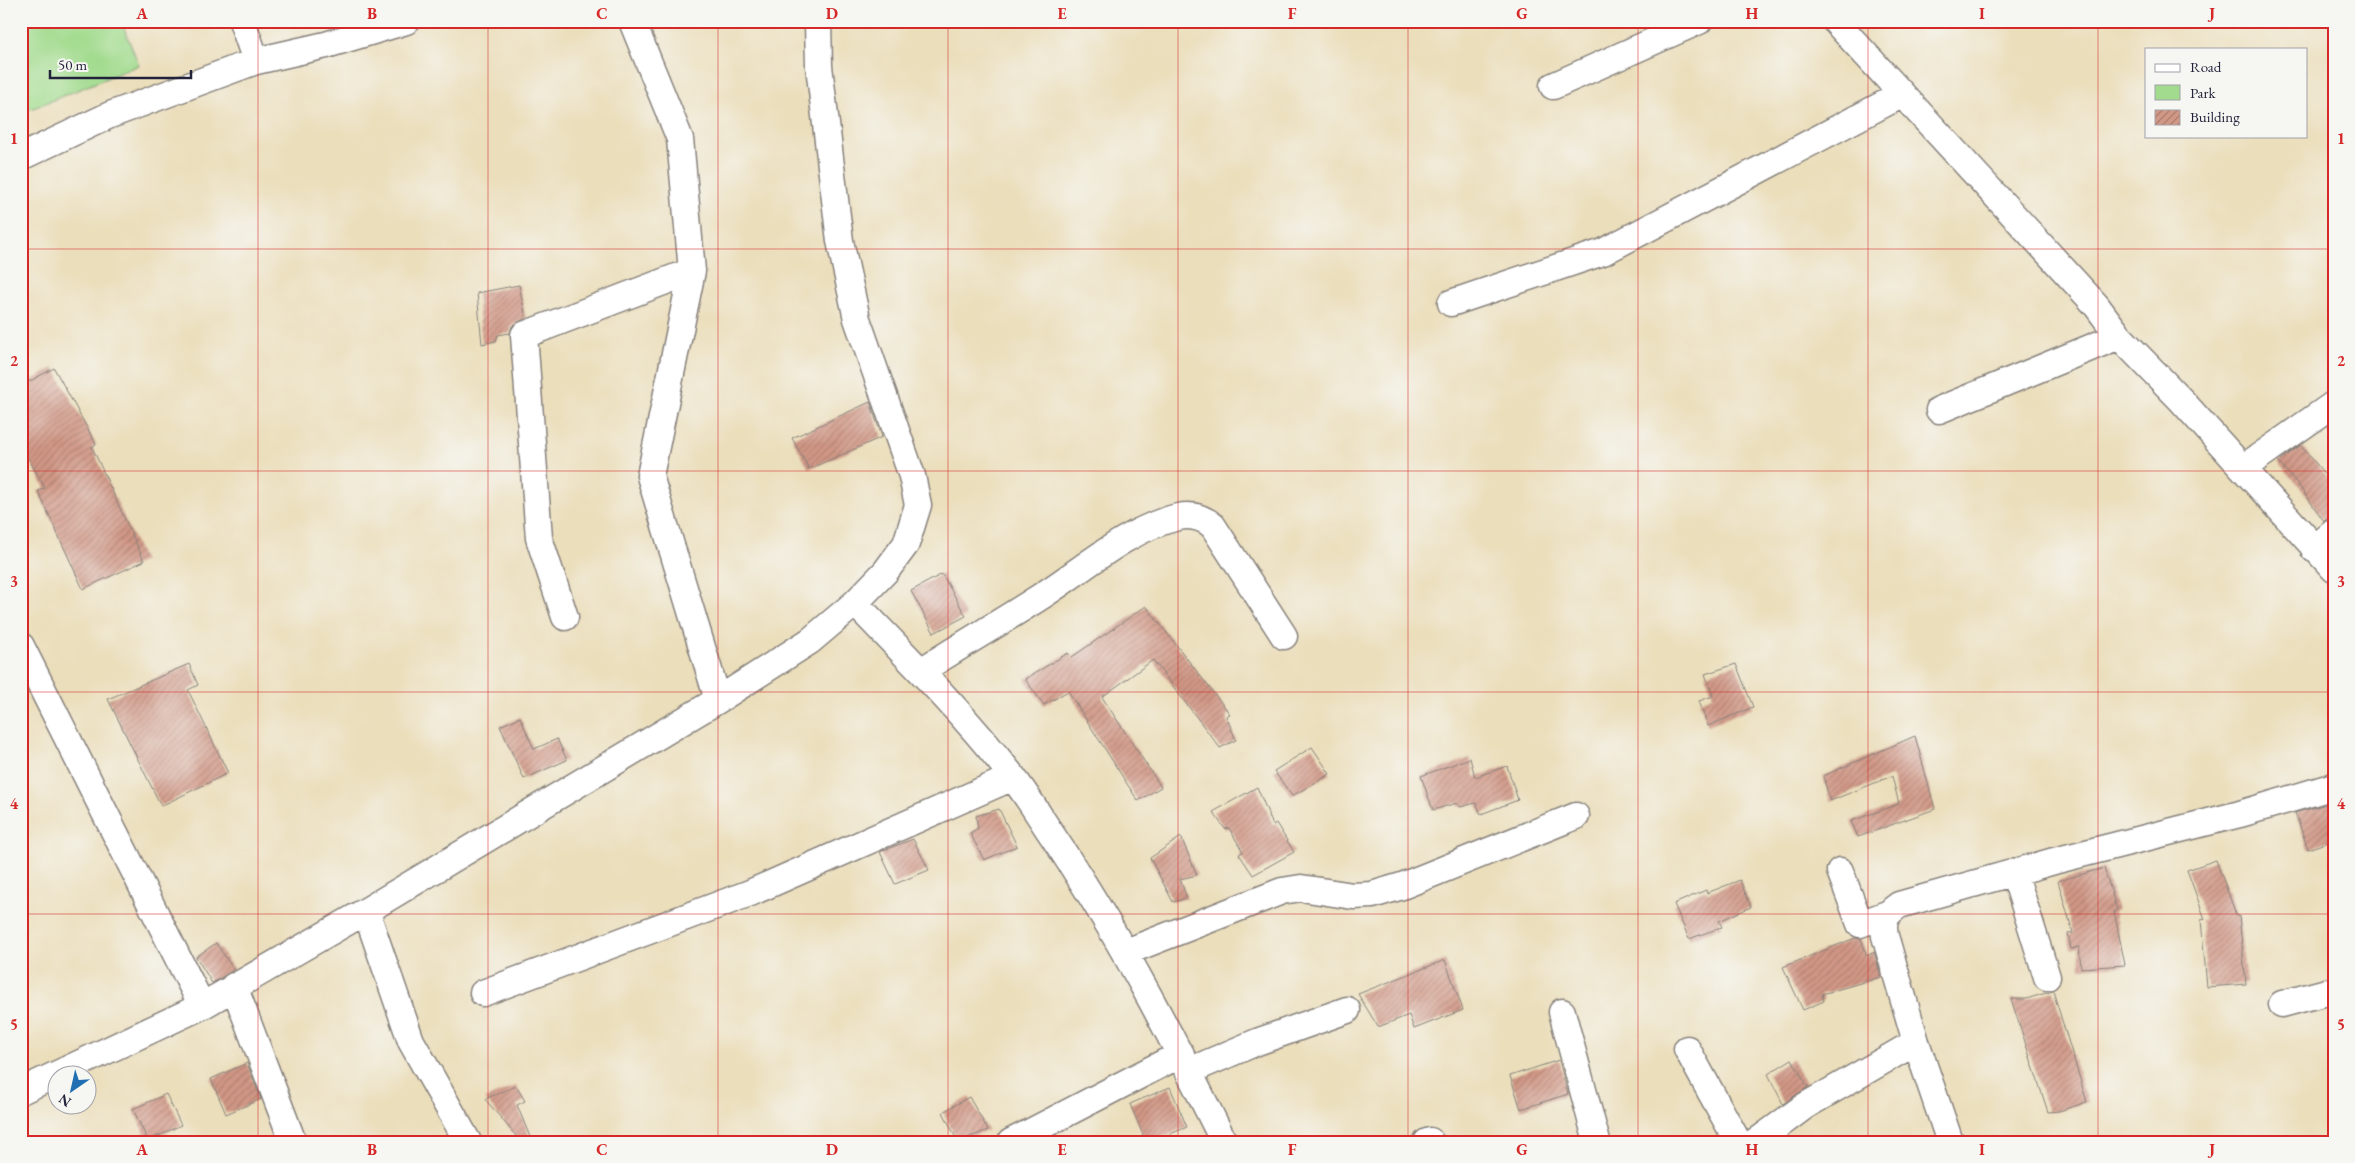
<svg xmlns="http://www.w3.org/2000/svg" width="2355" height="1163" viewBox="0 0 2355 1163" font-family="'EB Garamond',serif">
<defs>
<pattern id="building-hatch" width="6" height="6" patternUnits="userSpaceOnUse" patternTransform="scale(1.25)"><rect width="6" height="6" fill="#d29886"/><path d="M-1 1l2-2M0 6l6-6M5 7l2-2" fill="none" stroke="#aa7c6f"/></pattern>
</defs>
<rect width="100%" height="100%" fill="#f6f6f2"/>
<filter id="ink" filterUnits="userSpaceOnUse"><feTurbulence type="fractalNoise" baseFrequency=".02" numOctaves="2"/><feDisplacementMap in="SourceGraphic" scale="10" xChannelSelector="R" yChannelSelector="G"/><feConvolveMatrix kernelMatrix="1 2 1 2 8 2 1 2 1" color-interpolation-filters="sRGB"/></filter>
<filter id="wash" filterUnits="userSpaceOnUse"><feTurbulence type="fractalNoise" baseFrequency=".0096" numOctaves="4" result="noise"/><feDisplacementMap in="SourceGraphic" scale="20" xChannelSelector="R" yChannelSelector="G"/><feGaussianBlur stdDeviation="1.12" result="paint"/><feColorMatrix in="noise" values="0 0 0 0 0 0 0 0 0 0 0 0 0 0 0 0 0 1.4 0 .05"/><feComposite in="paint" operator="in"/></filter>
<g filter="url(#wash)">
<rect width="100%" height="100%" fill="#ebdebb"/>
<path fill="#a2db8e" stroke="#627e64" d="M21,21h100l18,44 -118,48z"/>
<g id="blocks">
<path fill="url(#building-hatch)" d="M519,285l7,33 -14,8 -2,7 -12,2 -2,6 -14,3 -5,-51z
M54,368l42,76 -4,3 52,114 -61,28 -45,-98 7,-3 -24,-43v-59z
M870,402l12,35 -73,32 -17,-31z
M2301,445l33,41v31l-10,4 -27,-38 -19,-21z
M942,574l24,42 -32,17 -23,-42z
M1146,606l84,108 -4,2 10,24 -16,8 -67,-88 -51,37 59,90 -23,14 -70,-110 -24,14 -19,-26 43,-26 4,4z
M189,664l9,21 -10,5 40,83 -67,33 -53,-107z
M1736,664l17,43 -45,19 -9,-25 14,-5 -8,-22z
M520,717l14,32 23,-10 10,21 -43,19 -24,-53z
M1915,736l20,73 -77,28 -7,-16 48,-17 -7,-28 -62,25 -7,-25z
M1312,747l18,27 -38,22 -18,-25z
M1470,758l5,19 32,-11 11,34 -37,14 -5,-11 -16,4 -3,-4 -24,7 -12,-34z
M1257,787l16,38 3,-2 18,29 -41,23 -14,-21 4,-2 -14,-24 -4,1 -12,-17z
M2334,802v38l-26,9 -13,-36z
M999,809l18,37 -33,14 -14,-27 8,-5 -2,-12z
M1181,837l16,38 -17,4 7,19 -14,4 -23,-44z
M913,839l16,31 -34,14 -15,-32z
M2216,860l21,57 2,-1 7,68 -39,3 -6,-67 4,-1 -18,-49z
M2104,868l13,42 -3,1 11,54 -44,3 -2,-21 -8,2 -3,-15 5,-1 -15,-52z
M1740,880l11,27 -32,14 3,6 -33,12 -15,-35 32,-14 1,3z
M1855,938l6,1 6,17 7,-4 7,25 -59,17 2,7 -21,9 -20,-43z
M216,943l18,27 -22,13 -16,-26z
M1445,960l18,50 -49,19 -5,-14 -31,12 -20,-33z
M2053,991l34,111 -28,9 -11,1 -37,-113h15z
M1792,1059l16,28 -25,17 -15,-30z
M1559,1060l9,34 -47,15 -11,-33z
M247,1063l14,36 -35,15 -15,-35z
M516,1086l9,15 -8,4 15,37h-11l-36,-43z
M1170,1087l17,40 -36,15h-5l-16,-38z
M166,1094l15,31 -33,16 -15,-32z
M969,1097l19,33 -30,12 -15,-30z"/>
</g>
</g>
<g filter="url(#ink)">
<use href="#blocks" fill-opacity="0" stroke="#86807b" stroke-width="1"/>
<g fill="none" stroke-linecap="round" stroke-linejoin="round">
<defs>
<path id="minor" d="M242,21l14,40
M632,21l48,118 12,132 -42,205 68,224
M1835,21l261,284 23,31 63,65 152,168
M1553,86l146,-65
M21,157l89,-42 146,-54 70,-16 80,-24
M1451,303l152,-51 298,-157
M1939,410l180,-74
M2243,468l91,-64
M2314,549l20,-17
M855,603c54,56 109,111 157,173 14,18 26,38 38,56 67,99 121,203 174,310
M565,617l-26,-79 -15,-203 168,-64
M21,646l181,360
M921,671c39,-25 80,-49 119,-74 44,-28 87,-68 138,-80 14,-3 25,0 35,9l71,110
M1840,871l20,53 27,-10
M2014,872l33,105
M366,911l45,130 57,101
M1126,952l156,-61 19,-3 52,8 19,-1 30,-9 174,-70
M234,986l59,156
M483,993l267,-100 263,-116
M2282,1004l52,-14
M1562,1012l35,130
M1687,1049l51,93
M1189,1071l68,-29 90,-32
M21,1091l181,-85 164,-95 352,-211 92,-59 45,-38 31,-32 20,-27 12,-39 -6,-29 -55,-157 -17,-78 -21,-175 -1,-45
M1011,1142l170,-88
M1427,1142l3,-1
M1756,1142l49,-36 111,-64
M1950,1142l-34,-100 -31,-106c-3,-16 1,-22 14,-31l155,-44 186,-47 94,-28"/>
</defs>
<use href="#minor" stroke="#86807b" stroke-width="29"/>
<use href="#minor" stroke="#fff" stroke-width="26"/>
</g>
</g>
<path fill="none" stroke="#d62828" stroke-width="1" stroke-opacity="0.55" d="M258,21v1121M488,21v1121M718,21v1121M948,21v1121M1178,21v1121M1408,21v1121M1638,21v1121M1868,21v1121M2098,21v1121M21,249h2313M21,471h2313M21,692h2313M21,914h2313"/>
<rect width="2355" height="1163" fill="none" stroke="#f6f6f2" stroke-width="55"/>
<rect x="2145" y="48" width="162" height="90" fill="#f6f6f2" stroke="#a1a1a9"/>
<rect x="2155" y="64" width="25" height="8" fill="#ffffff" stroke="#a1a1a9"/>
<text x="2190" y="72" font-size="15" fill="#22223b">Road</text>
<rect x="2155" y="85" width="25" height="15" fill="#a2db8e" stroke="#a1a1a9"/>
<text x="2190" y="98" font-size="15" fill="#22223b">Park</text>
<rect x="2155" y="110" width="25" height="15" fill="url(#building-hatch)" stroke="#a1a1a9"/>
<text x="2190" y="122" font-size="15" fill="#22223b">Building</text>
<g transform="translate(72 1090) rotate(214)"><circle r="24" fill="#f6f6f2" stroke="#a1a1a9"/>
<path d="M0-4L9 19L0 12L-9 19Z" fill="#1f6fb2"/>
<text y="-8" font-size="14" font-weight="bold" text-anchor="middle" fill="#22223b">N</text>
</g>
<path d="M50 70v8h141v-8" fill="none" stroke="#22223b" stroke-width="2.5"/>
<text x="58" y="70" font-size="15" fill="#22223b" stroke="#f6f6f2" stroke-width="4" paint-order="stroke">50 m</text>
<rect x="28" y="28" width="2300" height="1108" fill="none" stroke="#d62828" stroke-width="2"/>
<g font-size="16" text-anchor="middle" font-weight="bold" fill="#d62828">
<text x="142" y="19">A</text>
<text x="372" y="19">B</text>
<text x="602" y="19">C</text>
<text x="832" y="19">D</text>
<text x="1062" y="19">E</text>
<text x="1292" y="19">F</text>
<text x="1522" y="19">G</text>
<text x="1752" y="19">H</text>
<text x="1982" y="19">I</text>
<text x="2212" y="19">J</text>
<text x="14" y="144">1</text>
<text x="2341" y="144">1</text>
<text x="14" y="366">2</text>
<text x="2341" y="366">2</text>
<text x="14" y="587">3</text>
<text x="2341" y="587">3</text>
<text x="14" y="809">4</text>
<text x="2341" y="809">4</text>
<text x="14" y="1030">5</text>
<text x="2341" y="1030">5</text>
<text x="142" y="1155">A</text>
<text x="372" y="1155">B</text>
<text x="602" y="1155">C</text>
<text x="832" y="1155">D</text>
<text x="1062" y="1155">E</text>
<text x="1292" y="1155">F</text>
<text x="1522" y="1155">G</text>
<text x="1752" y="1155">H</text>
<text x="1982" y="1155">I</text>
<text x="2212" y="1155">J</text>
</g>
</svg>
